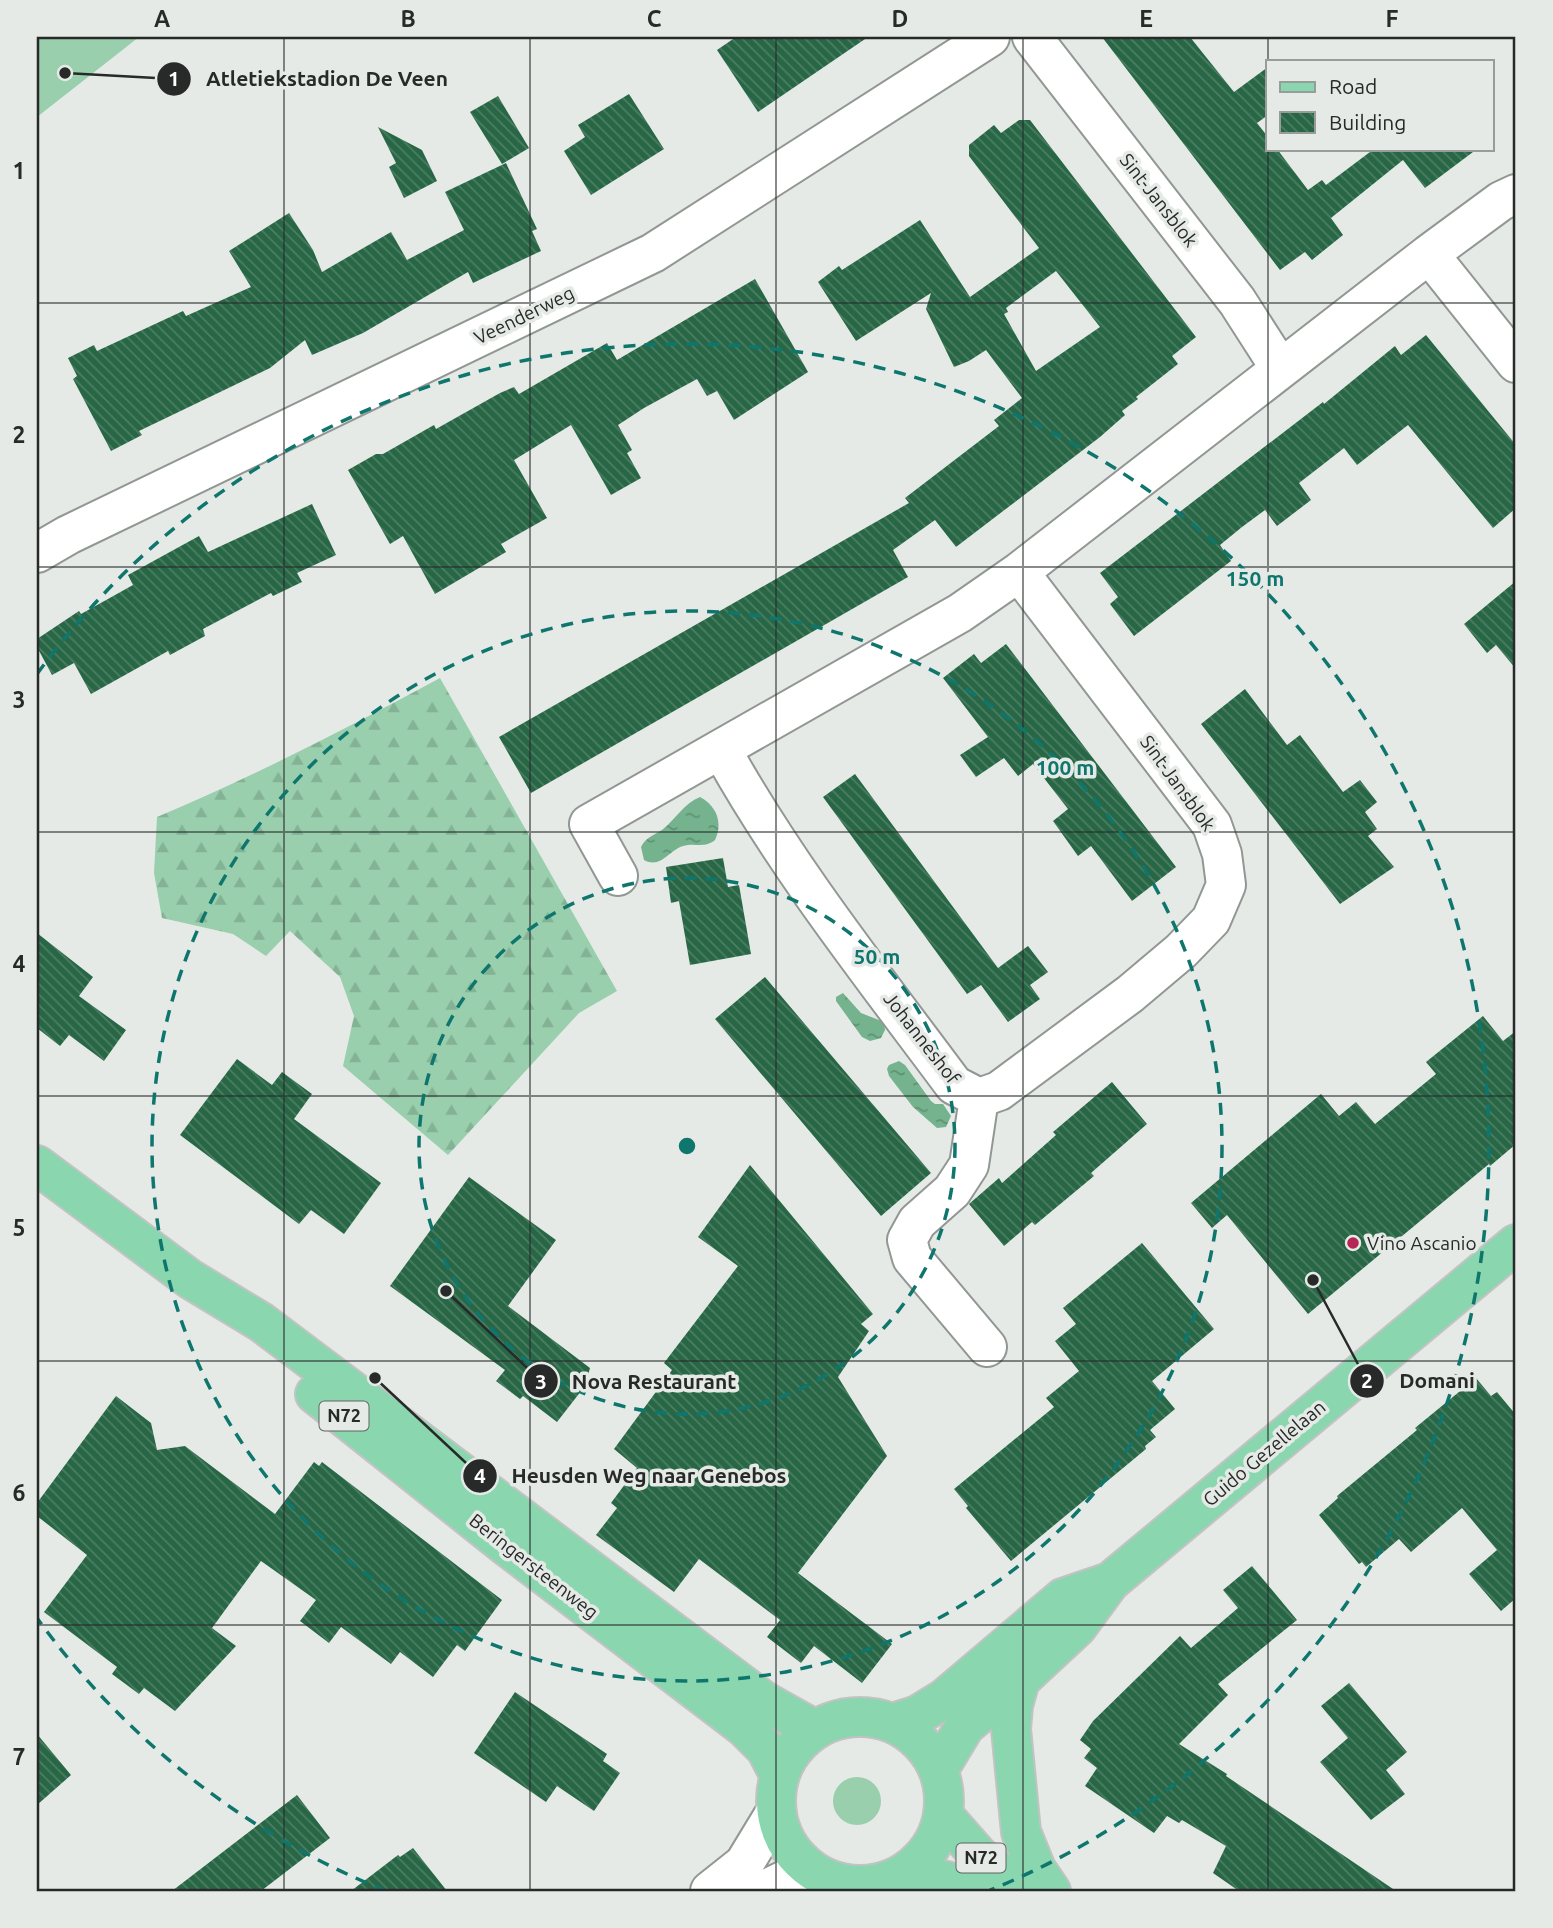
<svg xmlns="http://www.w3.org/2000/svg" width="1553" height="1928" viewBox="0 0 1553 1928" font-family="Ubuntu,sans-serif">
<defs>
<pattern id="forest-firs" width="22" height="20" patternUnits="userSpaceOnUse" patternTransform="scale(1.75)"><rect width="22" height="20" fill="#99cfad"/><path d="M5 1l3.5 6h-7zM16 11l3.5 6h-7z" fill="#84b295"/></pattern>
<pattern id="water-ripples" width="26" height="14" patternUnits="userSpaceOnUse" patternTransform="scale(1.75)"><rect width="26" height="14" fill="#74b38d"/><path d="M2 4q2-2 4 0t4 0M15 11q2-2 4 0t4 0" fill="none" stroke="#5f9273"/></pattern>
<pattern id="building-back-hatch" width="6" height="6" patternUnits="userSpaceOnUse" patternTransform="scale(1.75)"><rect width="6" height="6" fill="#276745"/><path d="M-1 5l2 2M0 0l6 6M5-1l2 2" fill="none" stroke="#4d7d64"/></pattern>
</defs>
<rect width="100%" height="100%" fill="#e5eae6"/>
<path fill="#99cfad" d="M37,37h102l-102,80z
M833 1801a24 24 0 1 1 48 0a24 24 0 1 1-48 0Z"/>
<path fill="url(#forest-firs)" d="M440,678l177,313 -38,22 -131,142 -105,-89 11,-50 -14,-39 -50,-46 -24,25 -33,-22 -71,-16 -8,-45 3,-56c98,-41 190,-89 283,-139z"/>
<path fill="url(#water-ripples)" d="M700,797c17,9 23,26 15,43 -11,9 -20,2 -32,6 -15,5 -22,23 -39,14l-3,-13c4,-9 13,-12 21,-17 14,-11 22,-27 38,-33z
M843,993l18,20 23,9 1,8 -4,8 -11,3 -8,-4 -26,-36v-4z
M899,1061l6,4 26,36 4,3h8l8,12 -5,11 -9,1 -24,-21 -24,-31 -2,-7 2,-4z"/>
<path fill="url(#building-back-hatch)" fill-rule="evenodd" d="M736,37h132l-110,75 -41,-62z
M1102,37h88l44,55 34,-25v48l-11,8 11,14v12h9l31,41 14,-10 4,5 48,-36h103l-52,39 -22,-28 -72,58 12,17 -31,25 -7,-8 -25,18z
M629,94l35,55 -73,46 -27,-44 21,-14 -7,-12z
M498,96l31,52 -27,16 -32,-52z
M1019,120h11l166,217 -24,19 6,8 -42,33 2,2 -16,12 3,4 -25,22 -144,110 -21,-27 -42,30 15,27 -377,216 -32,-56 410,-234 -4,-5 94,-72 -5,-6 28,-22 -36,-48 -17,11 -15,6 -28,-58 5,-16 -75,48 -38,-59 21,-16 3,4 78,-50 50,77 69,-49 -70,-92v-11l25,-20 7,8zM1056,271l44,56 -64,44 -32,-57 4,-2 -2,-4z
M378,127l44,23 15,31 -33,17 -15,-31 7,-4z
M506,163l31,66 -5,2 9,20 -68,32 -5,-11 -105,61 -51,22 -7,-15 -35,28 -131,63 3,4 -31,16 -38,-72 4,-3 -9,-18 26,-13 3,6 86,-40 3,5 65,-29 -22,-36 60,-38 24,37 9,22 69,-40 16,28 57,-30 -19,-38z
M755,279l53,93 -74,48 -17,-29 -10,5 -10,-17 -53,29 -26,17 14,25 -5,3 14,25 -30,17 -40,-70 -57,35 33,58 -46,26 5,8 -71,42 -32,-58 -13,8 -42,-74 28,-16h7l51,-29 2,4 64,-36 14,-6 5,7 88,-51 10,17z
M1426,335l90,110v63l-23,20 -85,-103 -51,40 -13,-17 -23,18 -22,17 12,17 -34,26 -12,-16 -23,17 -22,18 11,16 -97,75 -24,-32 8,-7 -18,-24 223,-171 1,2 71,-58 6,9z
M312,504l24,51 -39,18 5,9 -29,14 -2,-3 -68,36 2,7 -35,19 -2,-4 -77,43 -17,-31 -22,12 -15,-28v-8l42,-28 2,3 52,-29 -5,-10 71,-39 9,16z
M1516,581v88l-20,-24 -9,8 -23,-29z
M1006,644l170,223 -44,34 -41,-55 -13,10 -25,-35 15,-12 -35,-45 -15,12 -14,-18 -28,19 -16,-22 28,-18 -45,-59 31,-24 7,9z
M1245,689l42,56 13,-10 43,57 17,-12 17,22 -12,10 12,17 -9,7 26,31 -54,37 -139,-180z
M855,774l143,194 30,-22 20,26 -18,13 10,14 -32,23 -27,-37 -14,9 -144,-197z
M723,858l5,29 11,-2 12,69 -61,11 -11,-64 -8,2 -5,-36z
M37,933l56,44 -14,19 47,34 -22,31 -35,-26 -9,11 -23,-18z
M765,977l166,196 -50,43 -166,-197z
M1483,1016l20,25 13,-10v113l-26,22 -1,-2 -181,150 -81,-99 -15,13 -21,-25 130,-109 18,22 17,-14 19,22 61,-50 -10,-12z
M237,1059l35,26 10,-13 30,22 -18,25 87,64 -37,51 -33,-24 -12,14 -119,-89z
M1112,1082l35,42 -56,49 3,3 -59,49 -3,-3 -28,24 -35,-42 30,-26 3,5 54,-48 -3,-3z
M750,1165l123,149 -12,10 8,7 -31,46 49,79 -89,117 94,71 -30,39 -48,-37 -13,17 -34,-26 13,-17 -81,-61 -25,33 -78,-57 21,-27 -6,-5 26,-35 -23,-19 58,-79 -8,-7 74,-97 -40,-29z
M469,1177l87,63 -48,66 82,62 -5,18 -28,36 -34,-26 -3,3 -24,-18 9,-11 -115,-84z
M1142,1243l72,86 -62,52 23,28 -25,21 6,7 -11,9 1,3 -135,112 -45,-53 2,-2 -14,-17 100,-82 -8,-9 33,-27 -24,-30 21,-17 -13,-16z
M1476,1378l15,18 6,-4 19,23v183l-15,13 -32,-37 28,-24 -35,-42 -51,44 -12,-13 -33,28 -4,-5 -3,2 -40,-49 19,-17 -1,-2 80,-66 -2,-2z
M116,1396l35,27 6,27 28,-4 90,68 39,-52 5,4 3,-4 180,138 -37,51 -8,-6 -24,32 -33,-25 -9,12 -50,-37 -12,16 -29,-22 16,-21 -55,-39 -49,67 24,18 -61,65 -31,-23 -5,6 -27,-20 5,-7 -73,-55 43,-57 -50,-39v-13z
M1252,1566l45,54 -79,64 10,11 -49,49 48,30 -1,2 170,115h-157l-26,-18 13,-27 -44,-26 -3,3 -12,-7 -13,17 -69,-47 12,-18 -13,-10 7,-9 -11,-9 13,-19 87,-85 11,12 47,-40 -15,-18z
M1349,1683l58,69 -21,18 19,24 -34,26 -51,-58 28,-24 -27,-32z
M515,1692l92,62 -4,7 17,12 -26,38 -37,-25 -11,16 -72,-49z
M37,1734l34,41 -34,30z
M297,1795l33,43 -69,53h-89z
M413,1848l34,43h-96l47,-36 2,2z"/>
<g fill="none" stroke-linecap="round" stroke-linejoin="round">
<defs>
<path id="minor" d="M1032,37l205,264 43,67
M1429,254l87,109
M37,553l31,-18 585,-282 337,-216
M721,749c66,119 152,227 233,336l25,13 20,-7 131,-97 51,-43 30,-31 15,-35 -4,-31 -10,-29 -193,-253
M618,876l-29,-52 371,-211 59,-41 410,-318 72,-53 15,-7
M979,1098l-10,67 -17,26 -35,31 -10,18 5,18 75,89
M710,1891l34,-27 31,-51
M762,1891l25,-12 26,-7"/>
<path id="major" d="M37,1165l153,114 71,43 503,379 50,28
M315,1394l190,151 239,182 22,22 13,25
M1020,1680l-7,25 -2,24 10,103 15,37 15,22
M776 1801a84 84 0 1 1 168 0a84 84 0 1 1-168 0Z
M893,1723l25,-8 26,-16 119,-101 47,-16
M939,1769l26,-43 55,-46 57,-53 33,-45 406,-338
M944,1816l36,41 45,34
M908,1872l51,12 10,7"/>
</defs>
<use href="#minor" stroke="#919793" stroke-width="42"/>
<use href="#major" stroke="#c3c3c3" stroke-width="42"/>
<use href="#minor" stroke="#fff" stroke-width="38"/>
<use href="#major" stroke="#89d6af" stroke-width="38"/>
</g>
<path fill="none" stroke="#282a29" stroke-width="2" stroke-opacity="0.55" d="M284,37v1854M530,37v1854M776,37v1854M1023,37v1854M1268,37v24M1268,149v1742M37,303h1479M37,567h1479M37,832h1479M37,1096h1479M37,1361h1479M37,1625h1479"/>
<g fill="none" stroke="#0f766e" stroke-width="3.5" stroke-dasharray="12 9">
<circle cx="687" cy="1146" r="268"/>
<circle cx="687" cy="1146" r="535"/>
<path d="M386 1891A803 803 0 0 1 37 1618M37 674A803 803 0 1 1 988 1891"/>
</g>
<circle fill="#b52556" stroke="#e5eae6" stroke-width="2.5" cx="1353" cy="1243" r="7"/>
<g text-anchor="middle" stroke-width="7" stroke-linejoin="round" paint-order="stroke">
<g fill="#e5eae6" stroke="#616462" stroke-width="2">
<rect x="319.5" y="1401.5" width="49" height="29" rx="5"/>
<rect x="956.5" y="1843.5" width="49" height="29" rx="5"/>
</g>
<g font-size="18" font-weight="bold" fill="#282a29">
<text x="344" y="1422">N72</text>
<text x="981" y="1864">N72</text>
</g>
<g font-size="19" fill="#282a29" stroke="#e5eae6">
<text transform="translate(1159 200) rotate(52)" y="7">Sint-Jansblok</text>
<text transform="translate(524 315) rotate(-26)" y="7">Veenderweg</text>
<text transform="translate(1178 783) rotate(54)" y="7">Sint-Jansblok</text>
<text transform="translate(922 1038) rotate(52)" y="7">Johanneshof</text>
<text transform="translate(1264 1453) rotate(-40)" y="7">Guido Gezellelaan</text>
<text transform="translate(534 1566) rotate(38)" y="7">Beringersteenweg</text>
</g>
<g font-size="19" fill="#282a29" stroke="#e5eae6" text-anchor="start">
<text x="1367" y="1250">Vino Ascanio</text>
</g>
</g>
<circle cx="687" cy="1146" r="10" fill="#0f766e" stroke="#e5eae6" stroke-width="3.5"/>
<g font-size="21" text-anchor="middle" font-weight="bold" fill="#0f766e" stroke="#e5eae6" stroke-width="7" stroke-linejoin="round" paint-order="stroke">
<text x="1255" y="586">150 m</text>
<text x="1065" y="775">100 m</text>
<text x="877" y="964">50 m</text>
</g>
<path fill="none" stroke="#282a29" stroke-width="2.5" d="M65 73L174 79M1313 1280L1367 1381M446 1291L541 1381M375 1378L480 1476"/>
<g fill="#282a29" stroke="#e5eae6" stroke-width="2.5">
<circle cx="65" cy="73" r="7"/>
<circle cx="1313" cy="1280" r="7"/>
<circle cx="446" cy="1291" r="7"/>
<circle cx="375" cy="1378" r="7"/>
<circle cx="174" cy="79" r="18"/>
<circle cx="1367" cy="1381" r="18"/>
<circle cx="541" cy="1381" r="18"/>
<circle cx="480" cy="1476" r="18"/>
</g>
<g font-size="21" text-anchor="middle" font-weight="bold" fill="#fff">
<text x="174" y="86">1</text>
<text x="1367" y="1388">2</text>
<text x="541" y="1389">3</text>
<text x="480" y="1483">4</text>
</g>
<g font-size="21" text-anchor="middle" font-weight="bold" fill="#282a29" stroke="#e5eae6" stroke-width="7" stroke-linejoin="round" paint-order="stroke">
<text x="327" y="86">Atletiekstadion De Veen</text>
<text x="1437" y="1388">Domani</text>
<text x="654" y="1389">Nova Restaurant</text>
<text x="649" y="1483">Heusden Weg naar Genebos</text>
</g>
<rect width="1553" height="1928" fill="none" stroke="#e5eae6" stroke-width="77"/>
<rect x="1266" y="60" width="228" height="91" fill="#e5eae6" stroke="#999d9a" stroke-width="2"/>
<rect x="1280" y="82" width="35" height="10" fill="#89d6af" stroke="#999d9a" stroke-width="2"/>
<text x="1329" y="94" font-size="21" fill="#282a29">Road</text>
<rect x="1280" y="112" width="35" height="21" fill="url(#building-back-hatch)" stroke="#999d9a" stroke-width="2"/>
<text x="1329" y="130" font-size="21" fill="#282a29">Building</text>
<rect x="38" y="38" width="1476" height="1852" fill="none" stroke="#282a29" stroke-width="2.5"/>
<g font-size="23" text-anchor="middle" font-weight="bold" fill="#282a29">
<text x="162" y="27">A</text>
<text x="408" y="27">B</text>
<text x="654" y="27">C</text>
<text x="900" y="27">D</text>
<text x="1146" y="27">E</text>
<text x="1392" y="27">F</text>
<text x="19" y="179">1</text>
<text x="19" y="443">2</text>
<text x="19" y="708">3</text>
<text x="19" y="972">4</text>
<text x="19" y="1236">5</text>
<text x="19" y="1501">6</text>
<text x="19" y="1765">7</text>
</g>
</svg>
